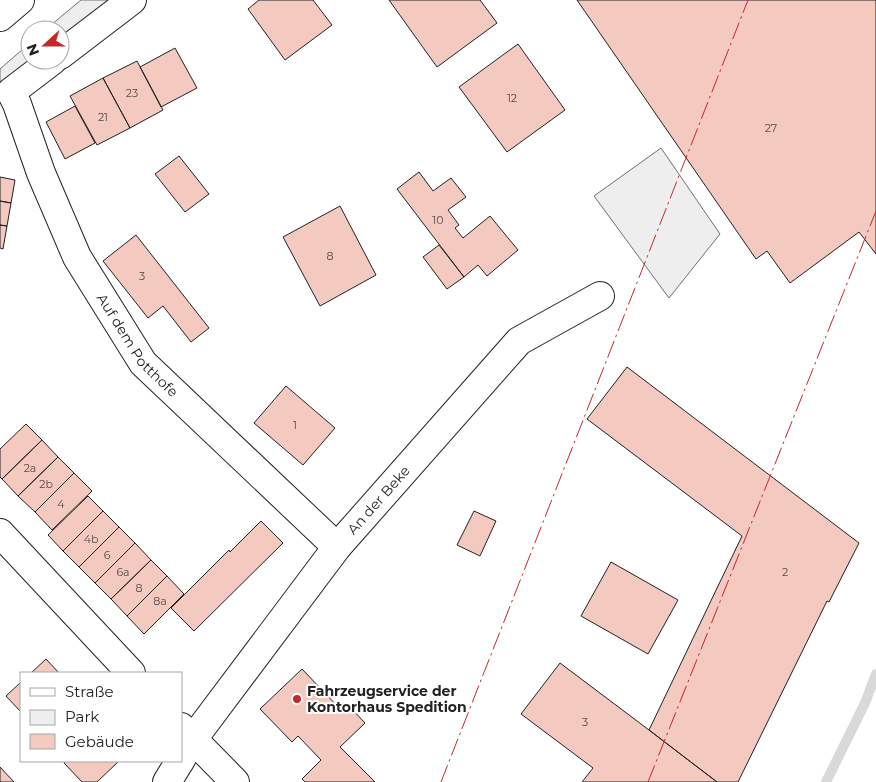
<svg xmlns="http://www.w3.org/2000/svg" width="876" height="782" viewBox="0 0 876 782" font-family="Montserrat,sans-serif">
<rect width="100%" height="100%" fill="#fff"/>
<path fill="#eee" stroke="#6f6f6f" d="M81,0h29l-50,39v-9h-15z
M30,43v17h2l-32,24v-15z
M661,148l59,86 -51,64 -75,-102z"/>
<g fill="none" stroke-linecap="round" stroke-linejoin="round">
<path stroke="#d9d9d9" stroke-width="10" d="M826,782l39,-79 11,-29"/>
</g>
<path fill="#f3c9c0" stroke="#222" d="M259,0h54l19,25 -47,35 -37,-51z
M389,0h91l17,23 -60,44z
M577,0h299v254l-17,-22 -69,51 -23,-32 -11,8z
M518,44l47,66 -58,42 -48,-65z
M175,48l22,40 -36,19 -21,-40z
M137,61l26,49 -33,18 -27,-50z
M103,78l27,50 -33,17 -27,-49z
M75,106l20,37 -30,16 -19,-37z
M179,156l30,38 -24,18 -30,-38z
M419,172l14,19 18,-13 15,19 -18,13 11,15 -4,3 8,10 27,-22 28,34 -31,26 -9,-11 -14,12 -67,-88z
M0,177l15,3 -4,23 -11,-2z
M0,201l11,2 -4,23 -7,-1z
M340,206l36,69 -56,31 -37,-69z
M0,225l7,1 -4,23 -3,-1z
M136,235l73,93 -18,14 -28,-36 -15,12 -45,-57z
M439,245l25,32 -17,12 -24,-32z
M627,367l232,176 -30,59 -2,-1 -89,181h-21l-68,-52 93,-194 -155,-117z
M286,386l49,42 -32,37 -49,-42z
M26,424l16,16 -40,39 -2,-2v-28z
M42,440l16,17 -40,39 -16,-17z
M58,457l16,16 -39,39 -17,-16z
M74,473l18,18 -40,39 -17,-18z
M88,496l15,15 -40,40 -15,-16z
M103,511l16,16 -40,40 -16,-16z
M474,511l22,10 -16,35 -23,-11z
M261,521l22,22 -89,88 -23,-23 58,-58 1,2z
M119,527l16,16 -40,40 -16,-16z
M135,543l16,17 -40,39 -16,-16z
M151,560l16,16 -40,40 -16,-17z
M611,562l67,38 -30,54 -67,-38z
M167,576l17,18 -40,40 -17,-18z
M46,659l13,14h-28z
M560,663l89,67 68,52h-135l11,-14 -72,-54z
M302,669l41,43 6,-6 16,17 -25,24 35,35h-70l-3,-3 19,-19 -23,-24 -6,6 -32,-33z
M21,682v30l-15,-16z
M65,761h54l-22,21h-15l-18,-19z
M0,767l14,15h-14z"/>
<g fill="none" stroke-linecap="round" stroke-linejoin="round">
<defs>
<g id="minor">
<path d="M60,55l72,-55"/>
<path id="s1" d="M53,60l-42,32 6,12 24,69 36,84 66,106 194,184"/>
<path d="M0,533l131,140"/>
<path d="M181,727l54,55"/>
<path id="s2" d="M181,759l12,-20 144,-192 182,-206 81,-45"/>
<path d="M167,782l13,-21"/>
</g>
<path id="major" d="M0,17l20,-17"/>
</defs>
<use href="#minor" stroke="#222" stroke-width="30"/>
<use href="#major" stroke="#222" stroke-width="30"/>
<use href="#minor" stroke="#fff" stroke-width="28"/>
<use href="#major" stroke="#fff" stroke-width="28"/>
<path stroke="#c62828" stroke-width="1" stroke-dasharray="18 4 2.5 4" stroke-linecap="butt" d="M441,782l307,-782
M648,782l228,-571"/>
</g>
<circle fill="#c62828" stroke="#fff" stroke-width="2" cx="297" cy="699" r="5"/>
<g text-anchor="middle" stroke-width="4" stroke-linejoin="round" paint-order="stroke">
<g font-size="11" fill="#564c4a">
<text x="132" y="97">23</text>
<text x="512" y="102">12</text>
<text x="103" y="121">21</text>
<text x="771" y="132">27</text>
<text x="438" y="224">10</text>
<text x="330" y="260">8</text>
<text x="142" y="280">3</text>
<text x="295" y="429">1</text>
<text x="30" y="472">2a</text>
<text x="46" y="488">2b</text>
<text x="61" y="508">4</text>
<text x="91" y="543">4b</text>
<text x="107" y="559">6</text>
<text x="123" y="576">6a</text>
<text x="785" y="576">2</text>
<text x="139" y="592">8</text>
<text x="160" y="605">8a</text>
<text x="585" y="726">3</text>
</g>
<g font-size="14" fill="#222" stroke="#fff">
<text dy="5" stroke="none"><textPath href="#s1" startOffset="338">Auf dem Potthofe</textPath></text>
<text dy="5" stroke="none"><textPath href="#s2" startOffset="326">An der Beke</textPath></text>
</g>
<g font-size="14" font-weight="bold" fill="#222" stroke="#fff" text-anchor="start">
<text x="307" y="696">Fahrzeugservice der<tspan x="307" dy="16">Kontorhaus Spedition</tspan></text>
</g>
</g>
<rect x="20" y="672" width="162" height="90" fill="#ffffff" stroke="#a7a7a7"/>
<rect x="30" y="688" width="25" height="8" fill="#ffffff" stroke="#a7a7a7"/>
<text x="65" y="697" font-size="15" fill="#222222">Straße</text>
<rect x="30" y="710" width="25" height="15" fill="#eeeeee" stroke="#a7a7a7"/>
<text x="65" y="722" font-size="15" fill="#222222">Park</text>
<rect x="30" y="734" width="25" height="15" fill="#f3c9c0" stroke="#a7a7a7"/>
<text x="65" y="747" font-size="15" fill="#222222">Gebäude</text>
<g transform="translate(45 45) rotate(249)"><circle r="24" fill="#ffffff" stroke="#a7a7a7"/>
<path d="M0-4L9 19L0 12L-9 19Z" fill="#c62828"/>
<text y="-8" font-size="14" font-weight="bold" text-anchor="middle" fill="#222222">N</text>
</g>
</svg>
